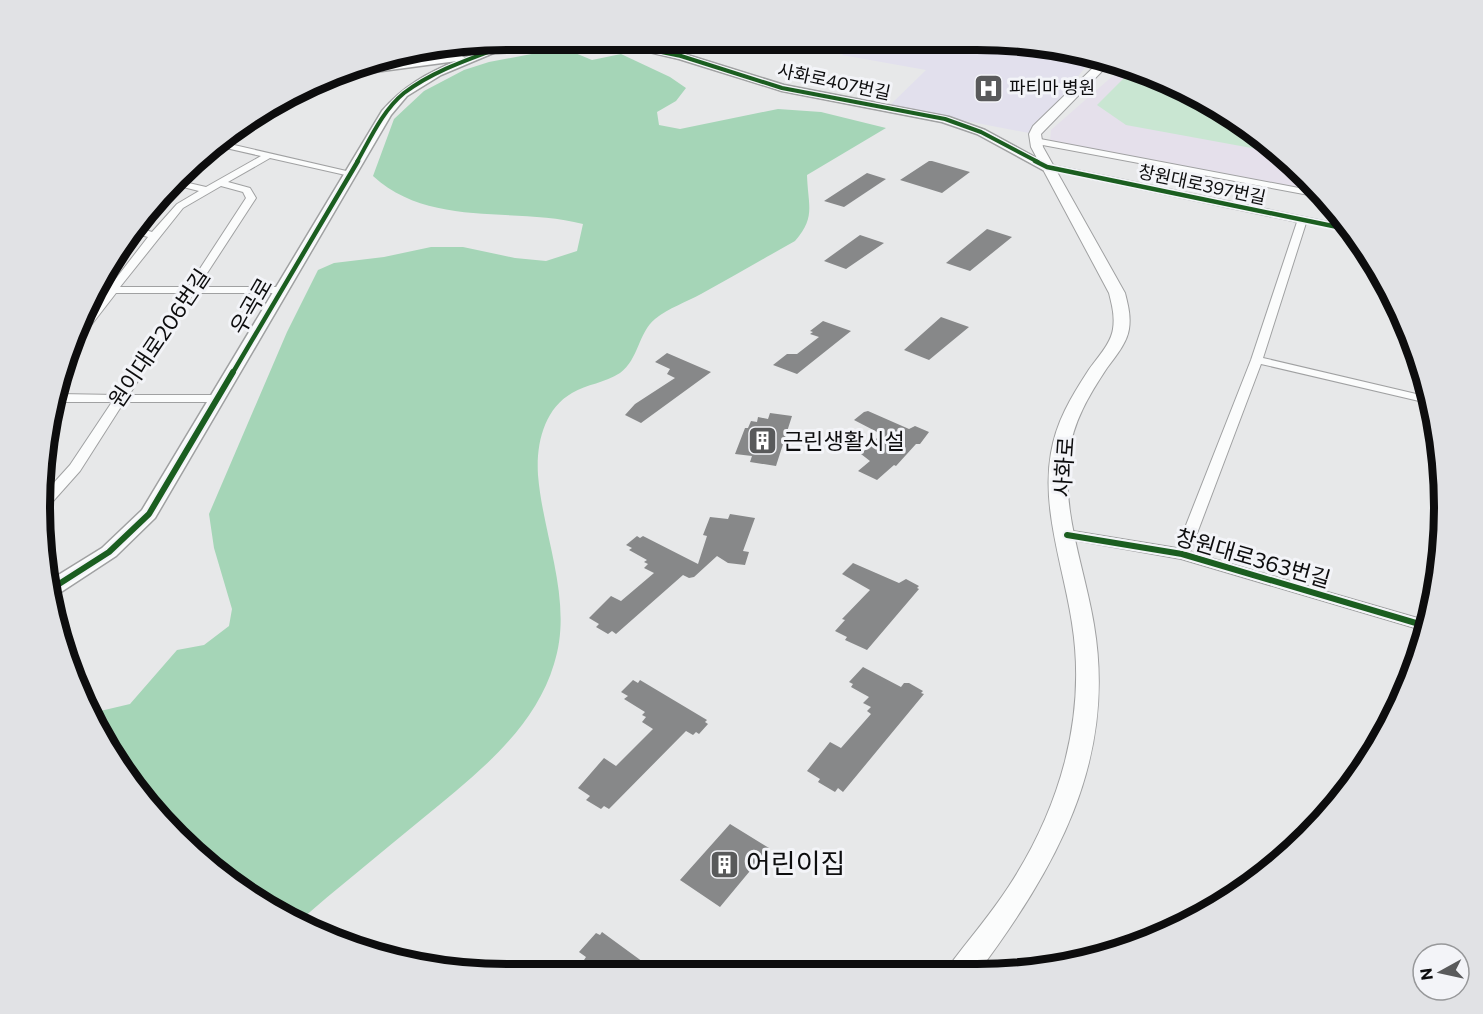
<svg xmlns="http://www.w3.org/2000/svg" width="1483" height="1014" viewBox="0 0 1483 1014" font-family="Commissioner,'Noto Sans KR',sans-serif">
<rect width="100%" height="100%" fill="#e7e8e9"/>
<path fill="#e5e0eb" d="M1123,67l60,20 124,89 14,17 -271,-51 1,-12z"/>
<path fill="#e2e0ed" d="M854,45l213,3 26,9 -59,77 -145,-28 37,-36 -84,-15z"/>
<path fill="#c9e6d2" d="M1132,70l51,17 91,65 -148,-27 -29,-20z"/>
<path fill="#a5d5b7" d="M563,48l29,12 29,-6 49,23 16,11 -10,13 -19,11 2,13 21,4 98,-20 43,3 65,16 -79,47c1,31 9,42 -12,66 -32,18 -63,36 -94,53 -15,8 -32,14 -46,25 -17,14 -16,40 -35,54 -15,10 -33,11 -48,20 -28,16 -36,51 -34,82 5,62 36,127 16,189 -20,67 -81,113 -132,155 -42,35 -85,69 -126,105l-120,-86 -74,-97 -13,-34 7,5 34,-8 47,-54 27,-5 25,-19 3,-17 -18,-61 -5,-34 78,-182 31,-62 16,-7 50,-6 47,-10h32l52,11 31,3 31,-10 6,-27c-68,-18 -152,5 -210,-48l21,-57 30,-28 40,-21 25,-8z"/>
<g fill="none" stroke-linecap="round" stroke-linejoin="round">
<path stroke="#6dcddc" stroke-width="2" d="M506,47l45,-7
M345,69l149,-21"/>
</g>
<path fill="#878889" d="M929,161h3l38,11 -28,21 -42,-13z
M867,173l19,6 -42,28 -20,-6z
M987,229l25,8 -42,34 -24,-8z
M860,235l24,8 -38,26 -22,-8z
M941,317l28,10 -40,33 -25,-10z
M823,321l28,10 -54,43 -24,-9 14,-11h10l22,-17 -9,-3 3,-2 -3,-1z
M667,353l44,19 -70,51 -16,-8 10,-11 40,-26 -8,-4 3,-5 -15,-7z
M868,411l41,18 6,-3 14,6 -9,12h-4l-20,22 -2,-1 -17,15 -19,-9 12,-10 -9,-7 20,-20 -27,-14 10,-8z
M770,413l22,3 -16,50 -26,-4 2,-6 -17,-2 10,-26h3l3,-7 6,1 1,-5 10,2z
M730,514l25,4 -12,33 6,1 -4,13 -17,-2 -11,-7 -23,21 -5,1 -6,-3 -67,59 -4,-3 -4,3 -12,-7 3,-3 -10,-6 22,-22 10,5 33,-28 -10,-5 4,-4 -4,-2 3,-2 -18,-10 3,-2 -6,-3 11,-9 3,2 3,-2 55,28 9,-28 -4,-1 7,-18 18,2z
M853,563l46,20 7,-4 13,7 -2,2 2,1 -52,61 -22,-10 2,-3 -12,-6 10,-11 -3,-1 28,-29 -28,-16z
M863,667l38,20 3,-4h5l14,8 -2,2 3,1 -81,98 -5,-4 -3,4 -17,-10 2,-3 -13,-8 23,-29 11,6 30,-34 -4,-3 4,-4 -8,-4 6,-6 -18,-10 2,-3 -4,-2z
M633,680l5,3 2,-3 67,40 -2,2 3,2 -9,10 -3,-2 -3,3 -7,-4 -77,78 -5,-3 -3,3 -15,-9 4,-4 -12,-8 26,-30 12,8 37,-37 -11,-7 4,-5 -4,-2 3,-3 -21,-13 4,-3 -7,-4z
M730,824l39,24 -49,59 -40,-27z
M602,932l52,38 -57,-1 -13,-9 2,-3 -7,-5 17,-19 4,2z"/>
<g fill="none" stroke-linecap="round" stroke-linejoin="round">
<defs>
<path id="minor" d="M1035,138l285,54 5,6 -293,-55 -1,-2z
M221,142l134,31 -5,3 -80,-18 -42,24 22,6 6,10 -58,89h83l5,3 -5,3h-87l-65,102h88l4,1 2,3 -2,3h-97l-44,69 -33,37 -5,1 -1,-12 29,-32 42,-63h-54l1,-8 58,1 67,-102h-68l-41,53 -4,1 2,-14 33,-42 -8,-3 3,-6 10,3 37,-48 -18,-5 3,-6 19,6 25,-28 22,-13 -24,-6 5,-4 26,6 55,-31 -44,-10zM221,186l22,6 3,6 -58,89h-68l63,-79z
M1047,164l301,62 5,7 -47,-10 -43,135 166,39 3,7 -171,-40 -71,188 238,69 -3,10 -244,-72 -119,-21 -2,-3 2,-3 5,-2 110,18 74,-188 46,-138 -253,-53 -2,-2z"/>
<path id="tertiary" d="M507,39h20l-86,36 -34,21 -16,19 -236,403 -39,38 -61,40 -7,2 -1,-16 55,-34 40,-38 240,-399c21,-24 45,-38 75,-50l-120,16 -4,-1 11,-6 116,-15 5,3 34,-13 -27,3 -5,-2z
M603,41h19l59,12 103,32 165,32 36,13 68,37 -2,3h-8l-66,-36 -35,-12 -160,-31 -103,-32z"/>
<path id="secondary" d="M1101,60l9,3 -69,71 2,13 82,146c3,12 6,23 4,36 -2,14 -14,28 -22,39 -18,27 -34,54 -38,86 -8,57 16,115 25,171 23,137 -39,244 -118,350h-31l4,-9c20,-27 42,-52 60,-80 51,-78 78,-170 63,-263 -8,-54 -31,-114 -21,-170 5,-31 20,-56 37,-82 8,-12 23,-27 25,-42 2,-13 -1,-24 -4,-36l-78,-146 -2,-13 4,-8z"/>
</defs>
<use href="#minor" stroke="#a0a1a2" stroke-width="2"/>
<use href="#tertiary" stroke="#a0a1a2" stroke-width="3"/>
<use href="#secondary" stroke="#a0a1a2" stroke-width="2"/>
<use href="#minor" fill="#fbfcfc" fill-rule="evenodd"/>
<use href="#tertiary" fill="#fbfcfc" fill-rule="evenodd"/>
<use href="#secondary" fill="#fbfcfc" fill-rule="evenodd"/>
<defs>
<path id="cycleway-far2" d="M608,41l73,15 101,32 163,31 36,13 57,30
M357,162c13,-23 26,-52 47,-69 34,-26 79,-38 118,-54"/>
<path id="cycleway-far1" d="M1035,161l12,6 305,63
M232,374l126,-213"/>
<path id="cycleway" d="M1067,535l115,19 244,72
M48,591l61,-39 40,-38 84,-142"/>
</defs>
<use href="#cycleway-far2" stroke="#f3f4f8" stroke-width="6"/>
<use href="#cycleway-far1" stroke="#f3f4f8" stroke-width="8"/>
<use href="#cycleway" stroke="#f3f4f8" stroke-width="10"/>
<use href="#cycleway-far2" stroke="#1b5e20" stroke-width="4"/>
<use href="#cycleway-far1" stroke="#1b5e20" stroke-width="4.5"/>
<use href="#cycleway" stroke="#1b5e20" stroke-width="6"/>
</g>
<defs>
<symbol id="hospital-square" viewBox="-11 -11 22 22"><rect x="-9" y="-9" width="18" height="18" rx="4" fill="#595a5b" stroke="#f3f4f8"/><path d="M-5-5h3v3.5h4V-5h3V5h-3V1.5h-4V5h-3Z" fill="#fff"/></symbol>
<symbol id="building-square" viewBox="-11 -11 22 22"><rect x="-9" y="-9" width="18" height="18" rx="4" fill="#595a5b" stroke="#f3f4f8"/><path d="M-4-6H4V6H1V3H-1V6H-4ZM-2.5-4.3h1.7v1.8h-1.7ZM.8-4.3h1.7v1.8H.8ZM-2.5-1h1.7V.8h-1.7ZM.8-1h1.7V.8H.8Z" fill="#fff"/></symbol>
</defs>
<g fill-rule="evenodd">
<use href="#hospital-square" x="972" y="72" width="33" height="33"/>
<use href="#building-square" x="746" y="424" width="33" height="33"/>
<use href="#building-square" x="708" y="848" width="33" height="33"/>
</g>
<g text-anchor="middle" stroke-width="6" stroke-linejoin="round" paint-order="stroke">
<g font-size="18" fill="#0d0d0e" stroke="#f3f4f8">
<text transform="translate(834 82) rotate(12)" y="6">사화로407번길</text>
<text transform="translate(1202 185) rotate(12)" y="6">창원대로397번길</text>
</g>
<g font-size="18" fill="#0d0d0e" stroke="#f3f4f8" text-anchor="start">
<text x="1009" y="94">파티마 병원</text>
</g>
<g font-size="22" fill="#0d0d0e" stroke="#f3f4f8">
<text transform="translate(251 306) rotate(-60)" y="8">우곡로</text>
<text transform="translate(159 338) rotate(-56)" y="8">원이대로206번길</text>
<text transform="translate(1064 467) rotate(-86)" y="8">사화로</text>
<text transform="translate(1253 558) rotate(16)" y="8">창원대로363번길</text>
</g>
<g font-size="22" fill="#0d0d0e" stroke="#f3f4f8" text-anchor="start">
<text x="783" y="449">근린생활시설</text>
</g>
<g font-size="27" fill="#0d0d0e" stroke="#f3f4f8" text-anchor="start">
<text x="746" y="873">어린이집</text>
</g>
</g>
<path d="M0 0H1483V1014H0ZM507 50H977A457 457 0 0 1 1434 507V507A457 457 0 0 1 977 964H507A457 457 0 0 1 50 507V507A457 457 0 0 1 507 50Z" fill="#e1e2e5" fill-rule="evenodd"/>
<path fill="none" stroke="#0d0d0e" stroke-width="8" d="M507 50H977A457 457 0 0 1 1434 507V507A457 457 0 0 1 977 964H507A457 457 0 0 1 50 507V507A457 457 0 0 1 507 50Z"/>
<g transform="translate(1441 972) rotate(262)"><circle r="28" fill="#f3f4f8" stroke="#97989a" stroke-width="1.5"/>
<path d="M0-4.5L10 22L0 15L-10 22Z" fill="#595a5b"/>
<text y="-9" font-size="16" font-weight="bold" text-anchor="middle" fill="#0d0d0e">N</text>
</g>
</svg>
